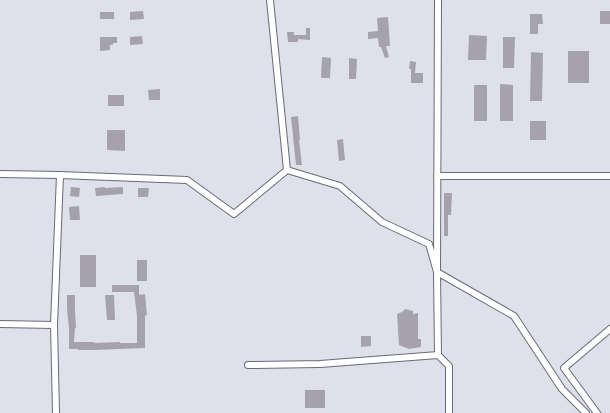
<svg xmlns="http://www.w3.org/2000/svg" width="610" height="413" viewBox="0 0 610 413" font-family="Raleway,sans-serif">
<rect width="100%" height="100%" fill="#dee1eb"/>
<path fill="#a5a2ab" d="M143,11l1,8 -14,1v-8z
M600,11h10v13h-10z
M100,12h14v7h-14z
M530,14h12l1,10h-5v10h-8z
M388,17l2,29h-4l3,11 -4,1 -4,-11h-2l-1,-9 -10,1v-7l10,-1 -1,-13z
M306,28h4v12l-12,-1v3h-10l-1,-10h7v3h12z
M469,35l18,1 -1,24h-18z
M142,36l1,8 -13,1v-8z
M100,37h17v6h-4v2h-3v5l-10,1z
M503,37h12l-1,31h-11z
M568,51h21v32h-21z
M531,52l12,1 -1,48h-12z
M322,57l9,1 -1,20h-9z
M349,58l8,1 -1,20h-7z
M410,61l6,1 -1,11h8v10h-12v-14h-2z
M500,84l13,1v36h-13z
M474,85h13v36h-13z
M160,89v11h-11l-1,-10z
M108,95h16v11h-16z
M298,116l2,24h-1l3,25h-6l-5,-48z
M530,121h16v19h-16z
M107,130h18v21l-18,-1z
M343,139l2,21 -6,1 -2,-21z
M71,187l9,1 -1,9 -9,-1z
M105,187v1l18,-1v7l-27,2 -1,-8z
M138,188h11l-1,9h-10z
M444,193h8l-1,22h-3v21h-4z
M79,206l1,14h-10l-1,-13z
M80,255h16v32h-16z
M137,260h10v21h-10z
M112,285h27v10l6,-1 2,21 -2,1v32l-51,2h-16v-1h-9v-20l-2,-20v-14h8v15l1,18h-1l-1,14h20v1l26,-1v1h17v-27l-3,-24h-22z
M105,295h9l1,25h-8z
M405,309l8,2v3l5,-1v26h3v8l-12,2 -10,-4 -2,-31 5,-2z
M361,336h10v10l-10,1z
M305,390h20v18h-20z"/>
<g fill="none" stroke-linecap="round" stroke-linejoin="round">
<defs>
<path id="minor" d="M270,0l17,170 53,16 42,36 47,22 8,28 77,44 48,73 24,24
M0,174l60,1 -6,150 2,88
M60,175l127,5 47,34 53,-44
M437,176h173
M0,324l54,1
M438,355l11,11v47
M248,365l72,-1 118,-9 -1,-83 1,-272
M597,413l-33,-45 46,-39"/>
</defs>
<use href="#minor" stroke="#696b74" stroke-width="8"/>
<use href="#minor" stroke="#fff" stroke-width="6"/>
</g>
</svg>
